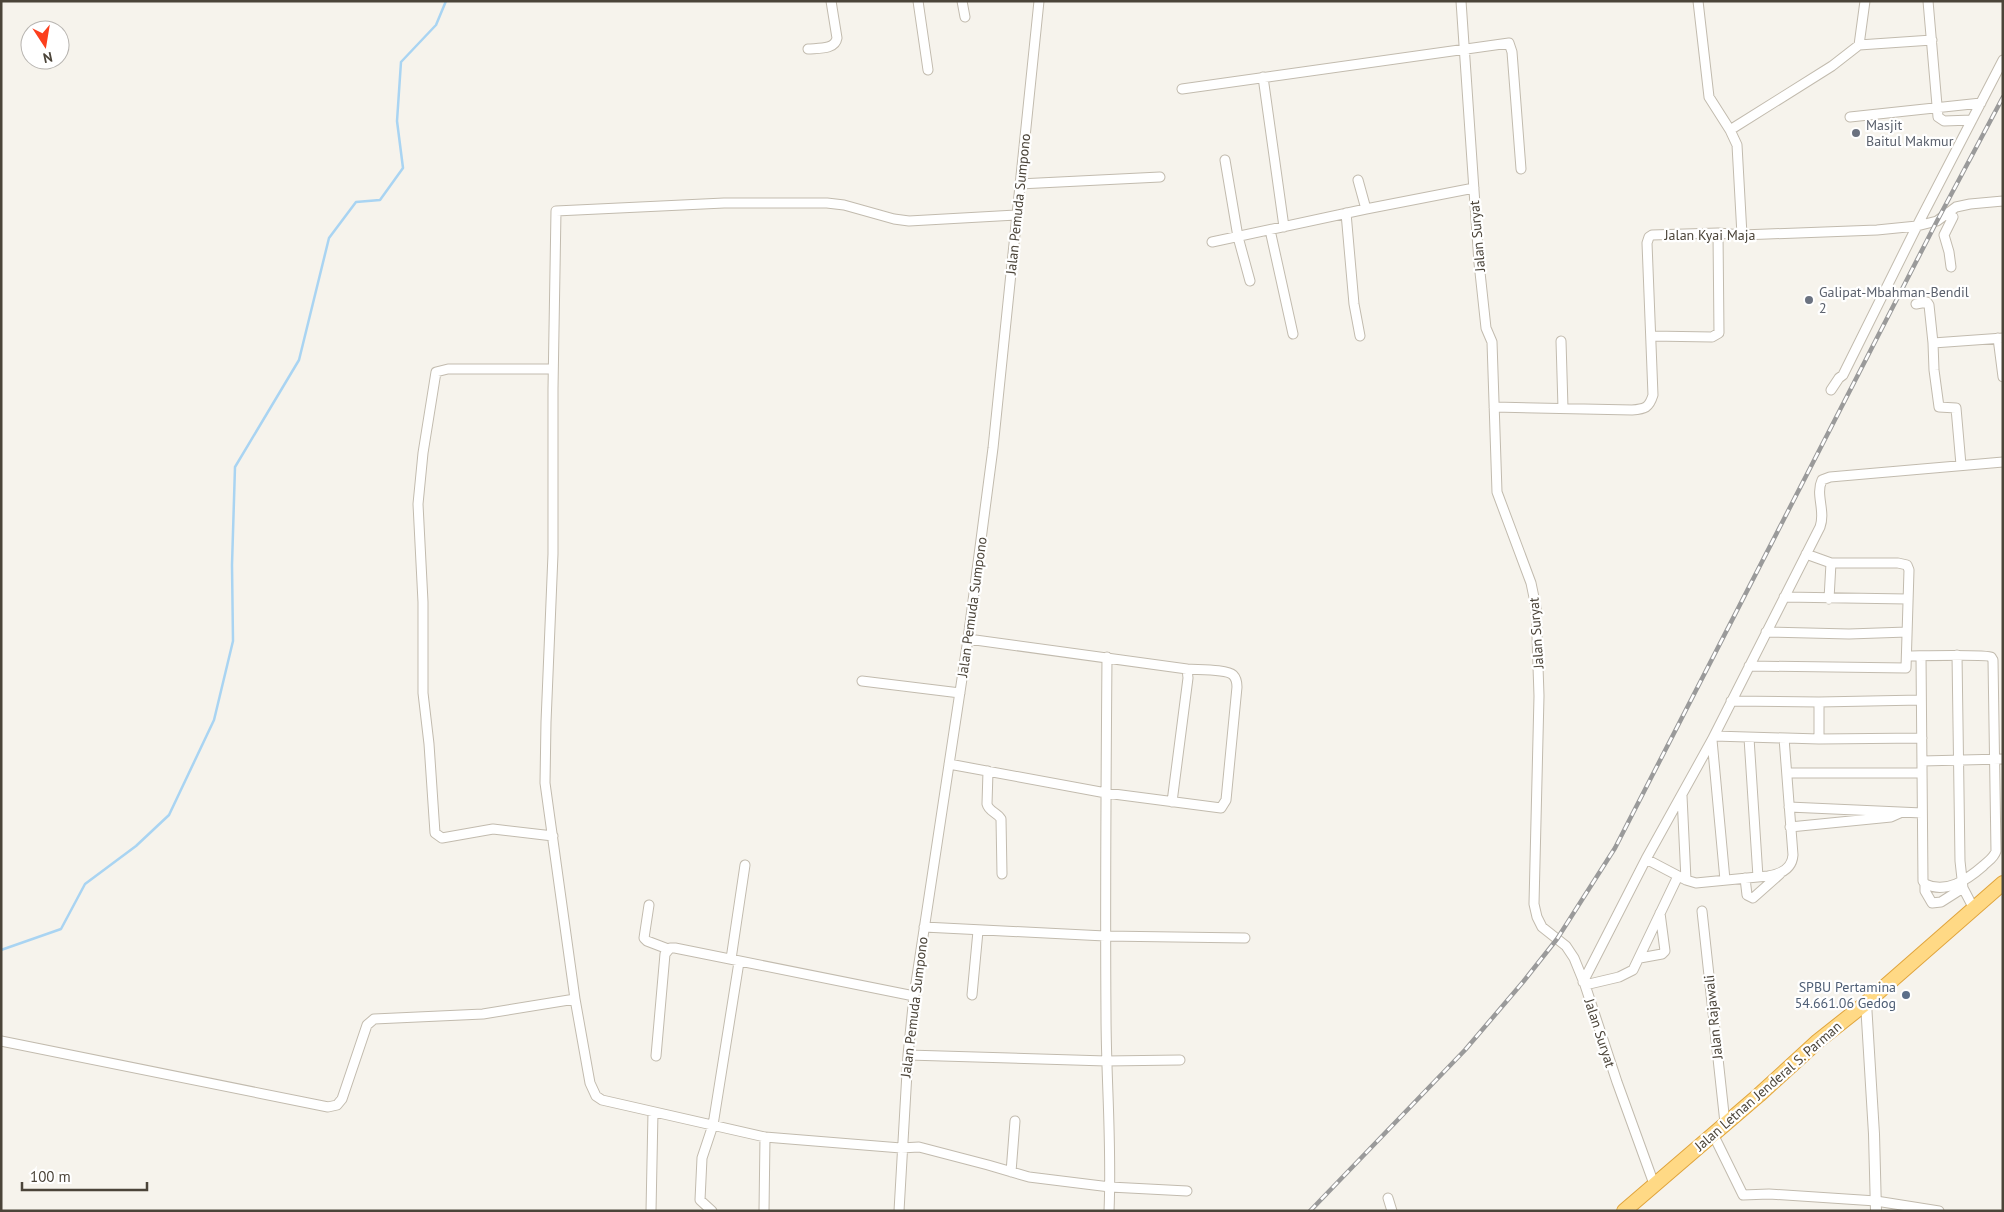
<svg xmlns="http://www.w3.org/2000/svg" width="2004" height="1212" viewBox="0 0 2004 1212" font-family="'PT Sans',sans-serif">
<rect width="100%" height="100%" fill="#f6f3ec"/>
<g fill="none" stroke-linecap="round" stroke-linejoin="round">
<path stroke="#a9d4f2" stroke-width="2.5" d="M1,950l60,-21 24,-45 51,-38 33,-31 45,-95 19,-79 -1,-76 3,-98 64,-107 30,-122 27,-36 24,-2 23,-32 -6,-47 4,-59 35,-37 10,-24"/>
<defs>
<path id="minor" d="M918,1l10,69
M962,1l3,16
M1461,1l18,262 7,65 6,14 5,150 34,91 5,24 3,89 -5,208 3,13 5,10 24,19 8,12 11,27 32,97 37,102
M1698,1l11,96 21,33 7,15 5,90
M1928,1l10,116 6,4 28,-1
M1859,45l6,-44
M808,49c10,-1 27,1 29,-11l-6,-37
M1263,77l21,150
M1182,89l327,-46 3,9 9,117
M1850,117l131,-14
M1730,130l102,-64 27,-21 73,-5
M1225,160l13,77 12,44
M1358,180l8,29
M1019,184l141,-7
M1346,213l8,91 6,32
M1946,213l7,4 -9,18 5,17 2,15
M1270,230l23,104
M1212,242l154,-33 108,-21
M1916,304l11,-2 2,3 4,38 70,-5
M1651,336l61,1 7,-4 -1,-100
M1998,338l5,39
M1561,341l2,67
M1933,343l1,27 5,37 17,1 5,57
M553,369h-105l-12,3 -13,81 -5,51 5,98v91l6,51 6,89 7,5 51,-9 60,7
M1831,390l8,-12 4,-3 74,-149 86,-166
M1494,407l138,3c13,-1 17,-2 21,-15l-6,-152 2,-6 3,-2 66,-2 24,2 135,-5 40,-4 20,-5 19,-14 14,-3 33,-3
M1784,597l123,2
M1829,599l2,-36
M1766,632l83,2 58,-2
M968,639l219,30 1,9 -16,124
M1957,655l3,206 3,27 11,21
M1907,656c11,0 79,-2 84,1 1,1 1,2 2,3l3,191c-2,7 -8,10 -13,15 -16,14 -37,28 -58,18l-2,-3 -2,-225
M1107,657c-1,119 -2,238 -1,357 0,65 6,131 3,197
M1749,666l157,2 3,-98 -2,-5 -9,-2h-67l-25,-9
M862,681l98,12
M1731,701l88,1 102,-2
M1714,736l105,3 103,-1
M1749,738l9,139
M1819,739v-37
M1712,740l13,140
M1922,761l81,-2
M949,764l157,29 115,15 5,-8 11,-113c0,-4 0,-8 -4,-12 -6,-6 -36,-5 -46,-6
M988,771l-1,33c2,8 10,8 14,15l1,55
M1787,773h135
M1682,796l4,84
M1789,807l133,6
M1790,827l101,-10 9,-4
M1646,859l40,21 10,3 72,-7c13,-2 24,-7 25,-21l-9,-117
M1745,878l2,17 6,3 27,-24
M1925,884v7l7,12 9,-1 22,-14
M649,905l-5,33 3,3 21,8
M1702,911l23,212
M924,927l181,9 140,2
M1640,958l22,-4 3,-3 -5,-38
M731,959l14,-94
M1583,982l63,-123 66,-119 108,-213c6,-16 -5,-32 2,-47l8,-3 173,-15
M1585,985l34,-8 14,-7 45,-94
M972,995l6,-64
M575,999l15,84 6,13 6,4 163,37 136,11 18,-1 69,18 41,12 81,10 77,4
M1,1041l327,66 9,-2 5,-6 25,-74 7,-6 109,-5 92,-15 -30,-216 1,-61 7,-168v-165l3,-178 168,-8h103l17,2 50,14 15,2 107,-6
M908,1055l198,6 74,-1
M656,1056l9,-102 5,-6h5l239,48
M1713,1134l30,61 26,-1 107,7 63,10
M1011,1172l4,-51
M1388,1198l4,13
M651,1211l2,-99
M712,1211l-12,-11 2,-42 11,-33 26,-163
M764,1211l1,-74
M899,1211l9,-156 6,-59 54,-357 25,-191 46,-447"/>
<path id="tertiary" d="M1866,1003l8,131 2,77"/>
<path id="trunk" d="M1624,1211l135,-116 59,-54 48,-38 137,-120"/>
</defs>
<use href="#minor" stroke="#c2bbae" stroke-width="11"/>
<use href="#tertiary" stroke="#c2bbae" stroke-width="12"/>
<use href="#trunk" stroke="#e0a43c" stroke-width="16"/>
<use href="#minor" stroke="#fff" stroke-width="9"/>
<use href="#tertiary" stroke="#fff" stroke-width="10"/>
<use href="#trunk" stroke="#ffd985" stroke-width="14"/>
<defs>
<path id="rail" d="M1310,1211l155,-161 58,-68 34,-43 58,-91 322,-627 66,-124"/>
</defs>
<use href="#rail" stroke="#9a9a9a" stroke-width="4.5"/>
<use href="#rail" stroke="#fff" stroke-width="2.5" stroke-dasharray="8" stroke-linecap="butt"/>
</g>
<g fill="#6b7280" stroke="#fff" stroke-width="2">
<circle cx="1856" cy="133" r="5"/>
<circle cx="1809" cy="300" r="5"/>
</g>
<circle fill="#5c6f8a" stroke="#fff" stroke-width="2" cx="1906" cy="995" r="5"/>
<g text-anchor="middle" stroke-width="4.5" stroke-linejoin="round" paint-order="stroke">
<g font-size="14" fill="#5b616d" stroke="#fff" text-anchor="start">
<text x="1866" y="130">Masjit<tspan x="1866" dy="16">Baitul Makmur</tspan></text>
<text x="1819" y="297">Galipat-Mbahman-Bendil<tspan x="1819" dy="16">2</tspan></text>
</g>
<g font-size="14" fill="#4b4439" stroke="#fff">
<text transform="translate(1018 204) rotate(-84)" y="5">Jalan Pemuda Sumpono</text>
<text x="1710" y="240">Jalan Kyai Maja</text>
<text transform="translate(1477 236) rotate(-95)" y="5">Jalan Suryat</text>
<text transform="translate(972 607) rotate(-82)" y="5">Jalan Pemuda Sumpono</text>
<text transform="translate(1536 633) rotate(-94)" y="5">Jalan Suryat</text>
<text transform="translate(914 1007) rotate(-83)" y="5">Jalan Pemuda Sumpono</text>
<text transform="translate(1713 1017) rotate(-96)" y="5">Jalan Rajawali</text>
<text transform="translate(1600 1033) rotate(72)" y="5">Jalan Suryat</text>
<text transform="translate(1768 1086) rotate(-41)" y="5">Jalan Letnan Jenderal S. Parman</text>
</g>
<g font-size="14" fill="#4e5e75" stroke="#fff" text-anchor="end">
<text x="1896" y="992">SPBU Pertamina<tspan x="1896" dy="16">54.661.06 Gedog</tspan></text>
</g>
</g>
<rect width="2004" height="1212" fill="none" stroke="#4b4439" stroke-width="5"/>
<g transform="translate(45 45) rotate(168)"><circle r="24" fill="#ffffff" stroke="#b7b4b0"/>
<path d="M0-4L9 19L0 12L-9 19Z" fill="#fc3f1d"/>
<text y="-8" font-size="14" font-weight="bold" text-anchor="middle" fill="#4b4439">N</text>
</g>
<path d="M22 1182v8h125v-8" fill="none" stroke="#4b4439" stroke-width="2.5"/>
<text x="30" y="1182" font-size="15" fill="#4b4439" stroke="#ffffff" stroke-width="4" paint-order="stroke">100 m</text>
</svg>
